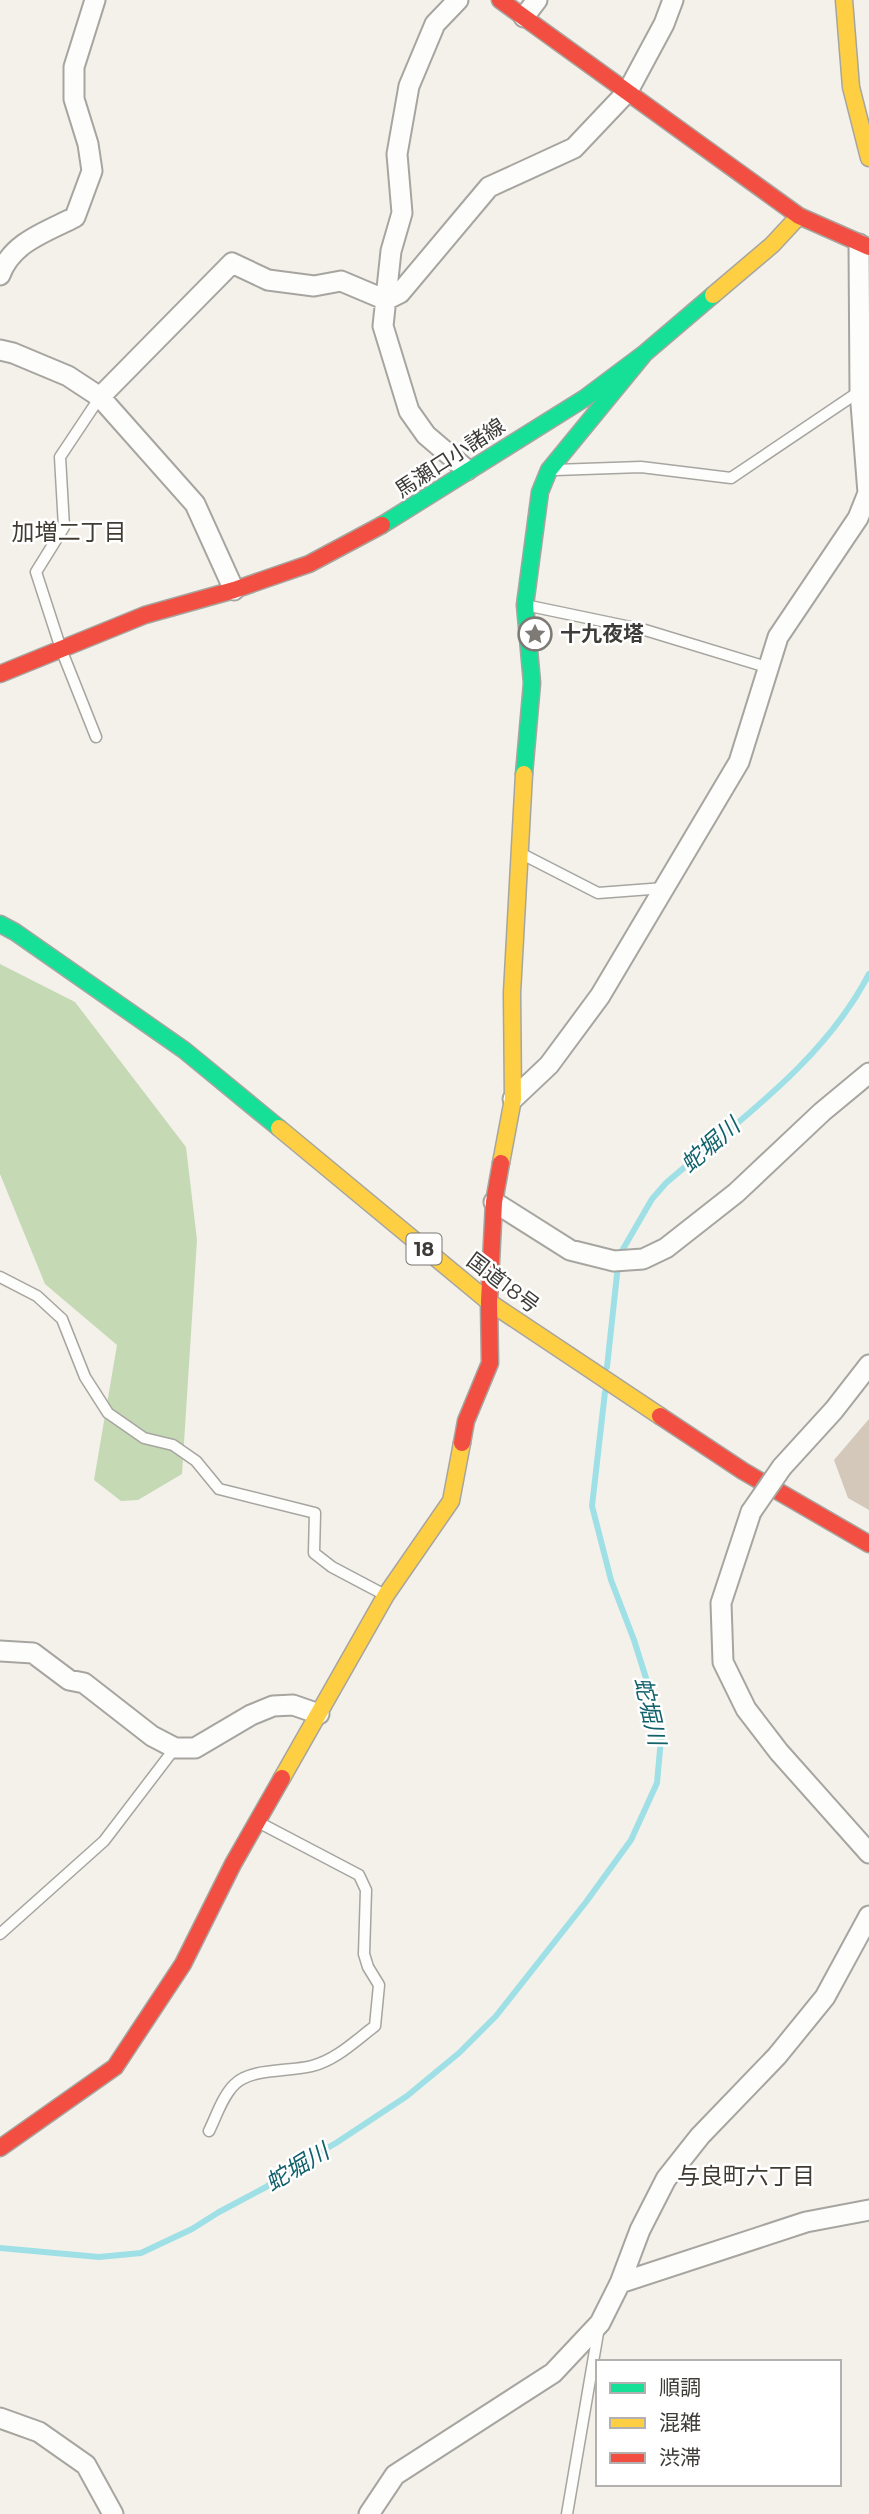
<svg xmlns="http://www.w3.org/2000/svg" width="869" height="2514" viewBox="0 0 869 2514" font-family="Montserrat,'Noto Sans JP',sans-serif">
<rect width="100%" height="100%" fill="#f4f1ea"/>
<path fill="#c5d9b5" d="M0,964l75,38 111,145 11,93 -15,234 -44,26 -17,1 -27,-21 23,-135 -72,-61 -45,-110z"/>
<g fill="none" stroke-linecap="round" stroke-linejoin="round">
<path stroke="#9fe0e7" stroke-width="6" d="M607,1367l12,-111 33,-57 14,-16c73,-63 158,-122 203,-209
M0,2248l99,9 42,-4 51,-24 27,-17 47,-25 23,-17 47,-27 71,-47 52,-43 37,-37 90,-114 45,-62 26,-57 4,-44 -4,-26 -23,-73 -23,-60 -19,-74 13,-114"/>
</g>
<path fill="#d3c8ba" d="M869,1419v91l-21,-12 -14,-38z"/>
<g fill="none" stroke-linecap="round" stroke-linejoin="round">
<defs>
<path id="lane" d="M555,470l86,-3 90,11 129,-87
M525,605l120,25 125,38
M96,737l-35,-88 -25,-77 28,-45 -4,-70 40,-60
M520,853l78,40 66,-5
M0,1277l37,19 25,23 23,58 23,36 36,25 29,7 23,16 23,28 96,24 -1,40 18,14 53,28
M0,1934l104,-93 71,-93
M209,2131c7,-14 14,-36 26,-47 16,-16 54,-12 77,-18 24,-6 43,-25 63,-40l4,-41 -11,-18 -4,-13 2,-64 -7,-15 -101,-53
M567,2514l32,-187"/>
<path id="street" d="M458,0l-23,24 -26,62 -12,68 5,59 -11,38 -8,75 26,85 17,24 41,35
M524,17l13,-17
M0,275c12,-33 46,-43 75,-58l17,-46 -4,-27 -14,-45v-32l21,-67
M0,350l13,3 55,23 32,21 95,107 39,86
M100,397l132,-134 36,17 46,6 27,-5 45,19 14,-7 89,-106 85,-39 54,-57 36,-67 9,-24
M513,1099l36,-34 51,-69 139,-234 39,-125 80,-119 10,-25 -8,-102 -1,-147
M494,1202l76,48 44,11 29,-2 23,-11 70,-55 86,-81 47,-39
M782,1467l52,-57 35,-45
M751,1512l-30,91 2,59 23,47 33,43 90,101
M0,1651l33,2 36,27 15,3 68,53 23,12h20l56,-33 22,-9 20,-1 26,9
M620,2283l186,-61 63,-12
M0,2418l39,14 47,33 27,49
M369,2514l26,-39 158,-102 47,-50 20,-40 20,-53 26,-51 34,-43 77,-80 48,-59 44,-81"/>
<path id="fast" d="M382,525l203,-127 60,-45 68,-58
M524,774l8,-91 -7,-78 15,-113 9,-22 96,-117
M0,924l15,8 169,118 95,78"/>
<path id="slow" d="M844,0l7,87 18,71
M713,295l59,-50 27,-29
M279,1128l210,174 171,114
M501,1163l12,-64 -1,-106 12,-219
M282,1778l104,-183 65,-94 11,-58"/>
<path id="jam" d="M500,0l299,216 70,31
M0,674l145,-59 89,-25 75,-26 73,-39
M660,1416l83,55 126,73
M462,1443l4,-22 24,-58 -1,-61 5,-100 7,-39
M0,2148l115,-81 68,-103 50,-100 49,-86"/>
</defs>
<use href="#lane" stroke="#a7a5a0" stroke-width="13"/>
<use href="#street" stroke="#a7a5a0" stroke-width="23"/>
<use href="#fast" stroke="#a7a5a0" stroke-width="19"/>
<use href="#slow" stroke="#a7a5a0" stroke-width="19"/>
<use href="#jam" stroke="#a7a5a0" stroke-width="19"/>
<use href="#lane" stroke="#fdfdfc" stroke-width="10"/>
<use href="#street" stroke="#fdfdfc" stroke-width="19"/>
<use href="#fast" stroke="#16e098" stroke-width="16"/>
<use href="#slow" stroke="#ffcf43" stroke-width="16"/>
<use href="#jam" stroke="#f24e42" stroke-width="16"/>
<defs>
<path id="street-bridge" d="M751,1512l31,-45"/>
</defs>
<use href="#street-bridge" stroke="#a7a5a0" stroke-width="23" stroke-linecap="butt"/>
<use href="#street-bridge" stroke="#fdfdfc" stroke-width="19"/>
</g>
<defs>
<symbol id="sight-ring" viewBox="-11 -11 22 22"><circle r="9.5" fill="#fff" stroke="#7e7b76" stroke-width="1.5"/><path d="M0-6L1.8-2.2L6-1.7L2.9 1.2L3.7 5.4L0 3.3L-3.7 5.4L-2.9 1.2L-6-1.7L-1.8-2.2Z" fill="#7e7b76"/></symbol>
</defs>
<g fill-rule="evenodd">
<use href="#sight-ring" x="516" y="615" width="38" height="38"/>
</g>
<g text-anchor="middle" stroke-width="5" stroke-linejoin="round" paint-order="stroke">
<rect fill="#fff" stroke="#787674" stroke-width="2" x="406.5" y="1233.5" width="35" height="31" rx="5"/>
<g font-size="19" font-weight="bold" fill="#3e3c38">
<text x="424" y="1256">18</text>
</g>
<g font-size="21" fill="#3e3c38" stroke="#fff">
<text transform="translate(450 458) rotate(-33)" y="7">馬瀬口小諸線</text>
<text transform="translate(503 1283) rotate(37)" y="7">国道18号</text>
</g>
<g font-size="21" font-weight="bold" fill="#3e3c38" stroke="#fff" text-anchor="start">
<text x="560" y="641">十九夜塔</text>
</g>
<g font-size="23" fill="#403c34" stroke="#fff">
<text x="69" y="540">加増二丁目</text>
<text x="746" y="2184">与良町六丁目</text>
</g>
<g font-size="23" font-style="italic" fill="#11626b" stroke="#fff">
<text transform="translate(710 1145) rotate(-41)" y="8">蛇堀川</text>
<text transform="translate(650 1711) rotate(77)" y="8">蛇堀川</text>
<text transform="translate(297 2167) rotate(-31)" y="8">蛇堀川</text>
</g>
</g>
<rect x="596" y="2360" width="245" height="126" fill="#ffffff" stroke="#b2b1af" stroke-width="2"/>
<rect x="610" y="2383" width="35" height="10" fill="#16e098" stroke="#b2b1af" stroke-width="2"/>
<text x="659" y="2395" font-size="21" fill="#3e3c38">順調</text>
<rect x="610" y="2418" width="35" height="10" fill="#ffcf43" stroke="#b2b1af" stroke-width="2"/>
<text x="659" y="2430" font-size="21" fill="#3e3c38">混雑</text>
<rect x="610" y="2453" width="35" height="10" fill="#f24e42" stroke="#b2b1af" stroke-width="2"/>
<text x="659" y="2465" font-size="21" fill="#3e3c38">渋滞</text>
</svg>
